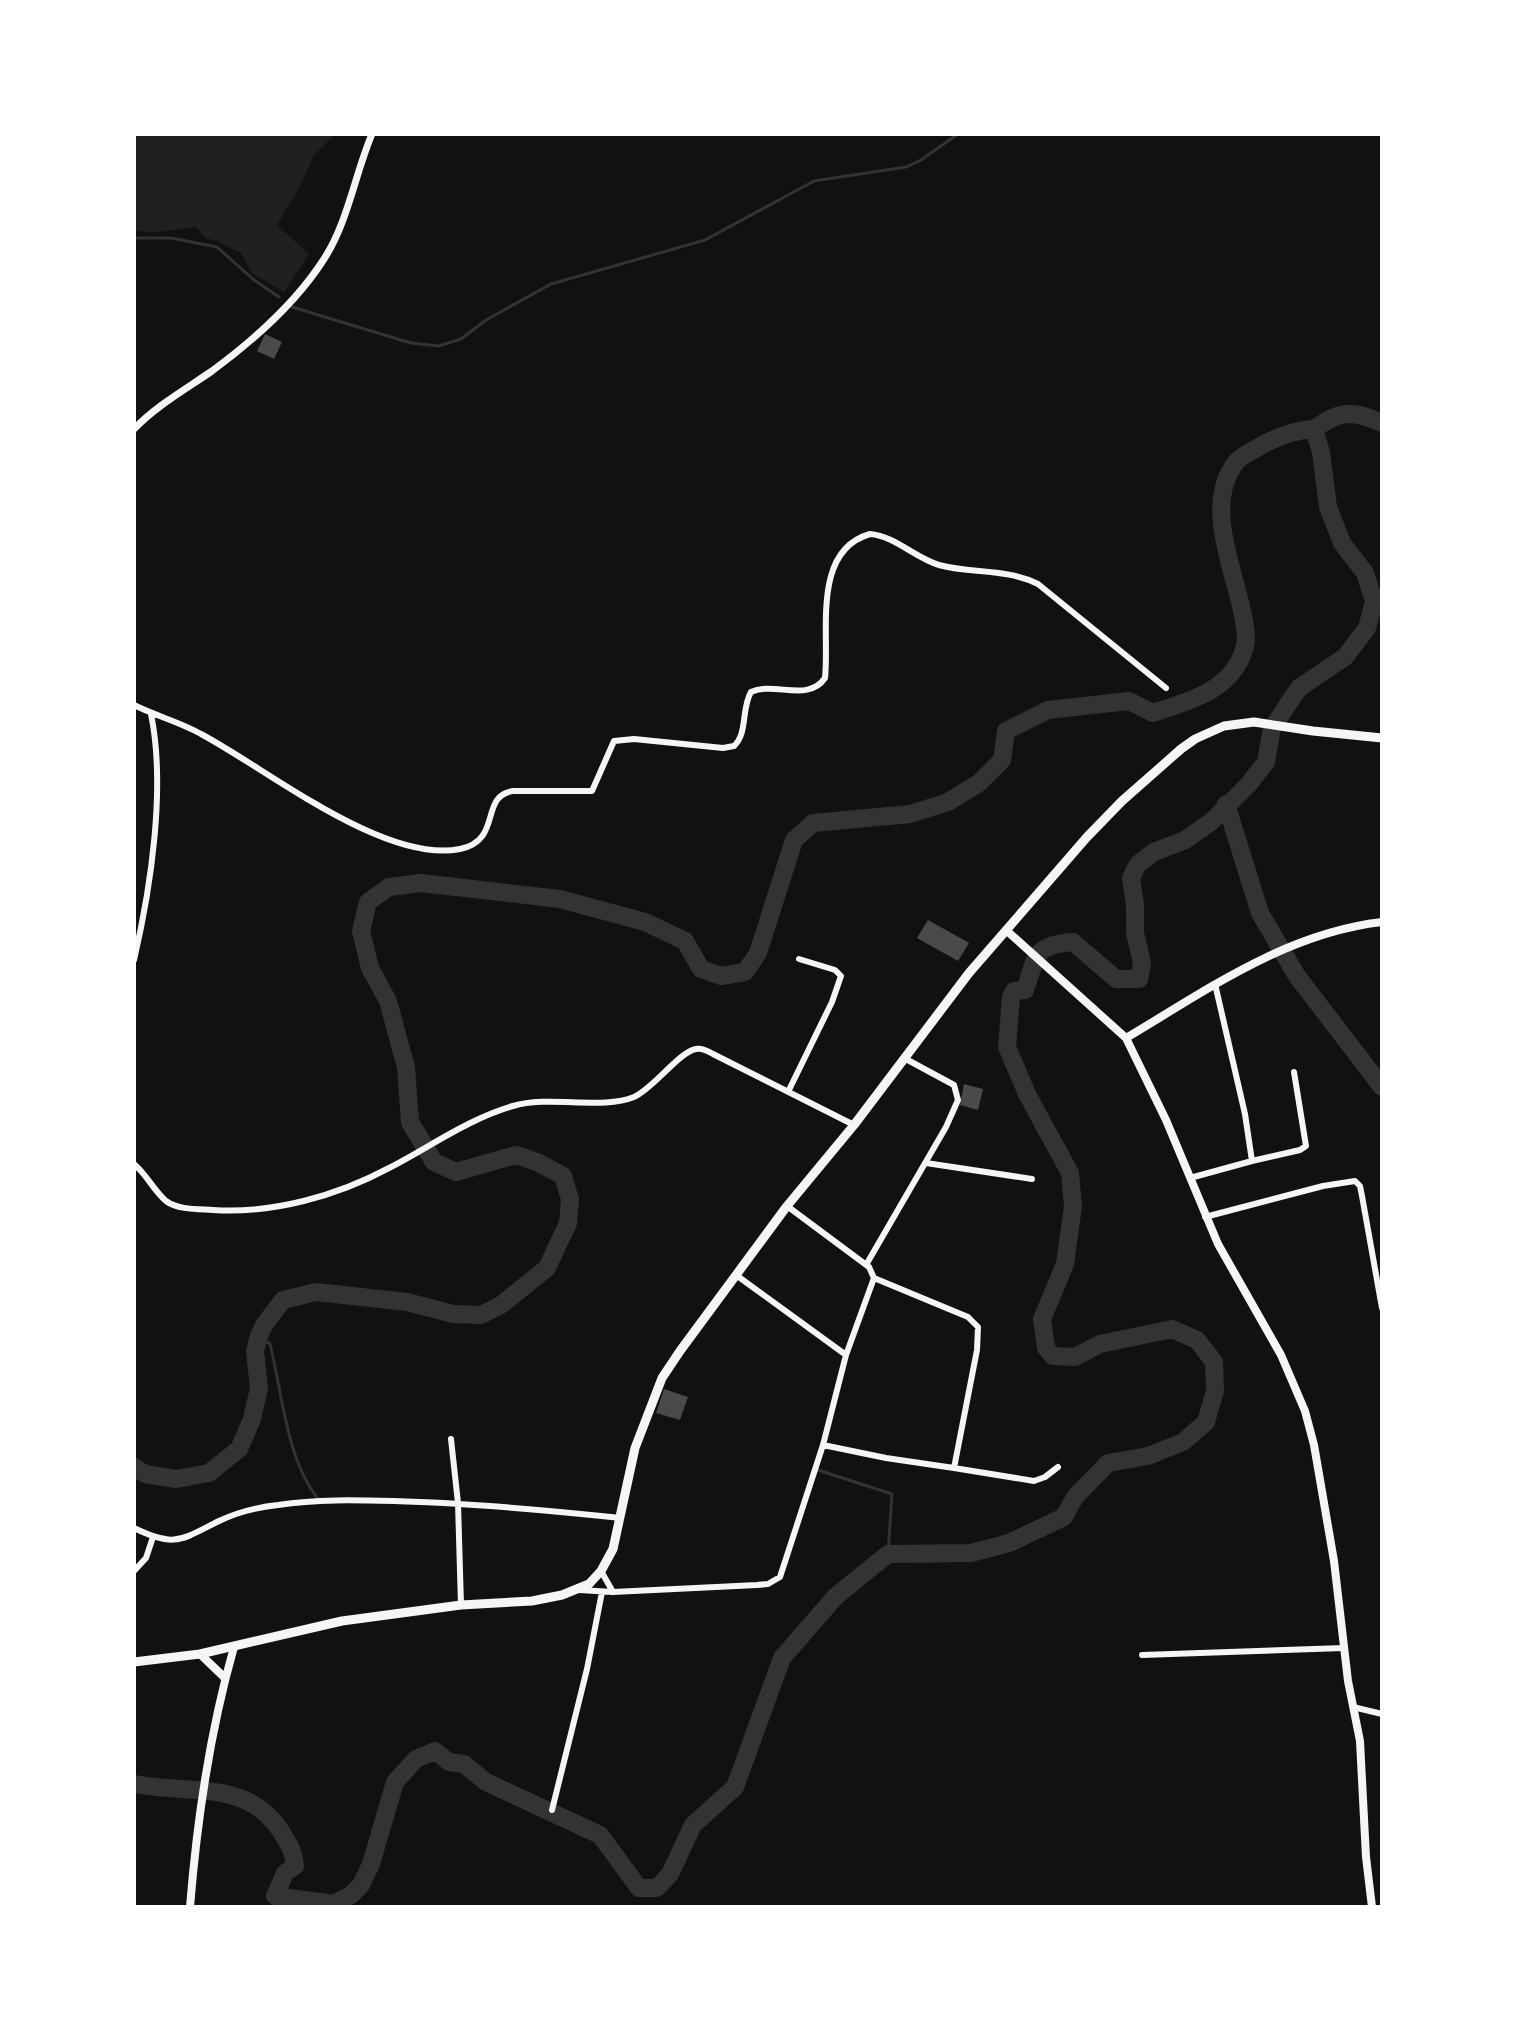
<svg xmlns="http://www.w3.org/2000/svg" width="1516" height="2041" viewBox="0 0 1516 2041" font-family="Cabin,sans-serif">
<rect width="100%" height="100%" fill="#111"/>
<path fill="#202020" d="M134,134h201l-22,22 -11,27 -25,42 32,29 -25,38 -31,-18 -12,-21 -27,-13 -9,-2 -9,-11 -46,6 -16,-3z"/>
<g fill="none" stroke-linecap="round" stroke-linejoin="round">
<path stroke="#333" stroke-width="3" d="M134,238h37l46,9 37,33 25,17
M292,307l119,36 28,3 22,-7 25,-19 65,-36 154,-44 109,-59 92,-14 15,-7 37,-26
M259,1336l11,8c13,52 16,114 48,155
M818,1470l74,24 -4,60"/>
<path stroke="#333" stroke-width="18" d="M1226,804l34,109 37,63 85,111
M134,1467l11,7 31,5 33,-6 30,-24 13,-30 7,-31 -4,-37 4,-15 5,-11 19,-25 33,-8 91,10 46,12 28,1 20,-10 46,-37 21,-45 2,-24 -7,-23 -26,-14 -21,-7 -60,17 -22,-10 -24,-40 -4,-55 -18,-66 -18,-33 -9,-37 7,-29 21,-15 32,-4 139,16 85,23 40,19 16,28 20,7 24,-4 13,-19 36,-113 19,-17 97,-9 38,-12 31,-19 23,-23 4,-29 42,-21 81,-9 24,12c36,-12 78,-22 91,-63 5,-13 -1,-34 -4,-48 -10,-42 -35,-102 -3,-141 4,-5 14,-9 20,-13 17,-10 38,-18 57,-19
M134,1784c58,11 118,-6 151,54 6,10 9,16 10,28l-10,7 -10,23 59,8 17,-9 10,-10 10,-21 24,-82 21,-23 19,-8 14,11 15,2 22,18 114,53 39,53h18l13,-14 23,-49 42,-38 47,-129 54,-62 52,-42 83,-1 38,-10 55,-26 11,-20 33,-34 40,-7 35,-14 23,-20 9,-31 -1,-29 -17,-22 -25,-11 -72,15 -25,13 -22,-1 -7,-8 -4,-29 23,-55 8,-58 -3,-33 -42,-77 -21,-49 4,-50 3,-6 11,-1c12,-34 8,-45 48,-48l43,37h23l3,-16 -7,-30v-28l-4,-27 7,-14 16,-12 31,-12 26,-18 37,-37 18,-23 6,-34 27,-40 46,-31 22,-29 7,-27 -9,-28 -23,-30 -14,-36 -7,-55 -7,-23c28,-19 37,-19 68,-6"/>
</g>
<path fill="#4a4a4a" d="M265,334l17,8 -8,17 -17,-8z
M928,920l41,23 -11,18 -41,-23z
M964,1084l19,5 -5,21 -18,-5z
M664,1389l24,8 -8,23 -24,-7z"/>
<g fill="none" stroke-linecap="round" stroke-linejoin="round">
<path stroke="#f5f5f5" stroke-width="6" d="M134,705c22,11 46,17 67,29 66,35 183,130 259,115 43,-9 19,-53 53,-58h79l22,-50 20,-2 89,9 11,-2c14,-13 7,-37 17,-54 23,-11 57,11 74,-14 5,-44 -14,-127 45,-144 25,2 45,24 69,31 33,9 67,3 99,19l128,104
M134,960c17,-73 32,-173 17,-246
M788,1092l44,-90 9,-26 -6,-6 -36,-11
M1252,1161l48,-11 6,-4 -12,-74
M926,1163l106,16
M134,1164c13,11 20,27 32,37 12,9 33,8 47,9 59,4 124,-14 176,-42 41,-21 79,-49 124,-62 36,-11 89,4 121,-9 19,-8 45,-45 62,-48 6,-1 12,2 17,5l141,71
M1190,1178l62,-17 -7,-47 -30,-130
M1205,1217l118,-31 32,-5 5,5 2,10 20,112
M866,1265l80,-138 12,-27 -4,-15 -50,-27
M736,1275l110,80
M451,1439l7,64 3,102
M823,1445l63,13 68,10 23,-118 1,-23 -10,-10 -94,-39
M954,1468l80,13 11,-4 13,-10
M134,1528c41,20 47,12 85,-7 17,-8 40,-14 59,-16 39,-6 77,-5 116,-4 76,2 151,9 227,17
M134,1571l12,-13 7,-21
M601,1571l12,21
M579,1590l34,2 144,-7 11,-1 12,-7 43,-132 23,-90 28,-77 -5,-11 -82,-61
M1142,1655l202,-7
M1353,1707l29,7
M552,1810l35,-141 15,-77"/>
<path stroke="#f5f5f5" stroke-width="7" d="M134,429c22,-23 52,-40 78,-58 42,-31 84,-68 112,-112 24,-37 31,-85 48,-125"/>
<path stroke="#f5f5f5" stroke-width="8" d="M1006,930l120,108 40,82 52,124 63,111 24,56 9,34 20,116 14,120 12,60 6,116 6,50
M1126,1038c81,-48 160,-105 256,-116
M200,1654l25,24
M190,1907c7,-87 20,-176 44,-260"/>
<path stroke="#f5f5f5" stroke-width="9" d="M134,1662l66,-8 142,-33 119,-16 71,-4 30,-6 27,-11 12,-13 12,-22 22,-101 27,-70 18,-27 107,-145 67,-81 115,-152 118,-136 35,-36 59,-52 14,-10 29,-13 30,-4 59,9 69,7"/>
</g>
<rect width="1516" height="2041" fill="none" stroke="#ffffff" stroke-width="272"/>
</svg>
